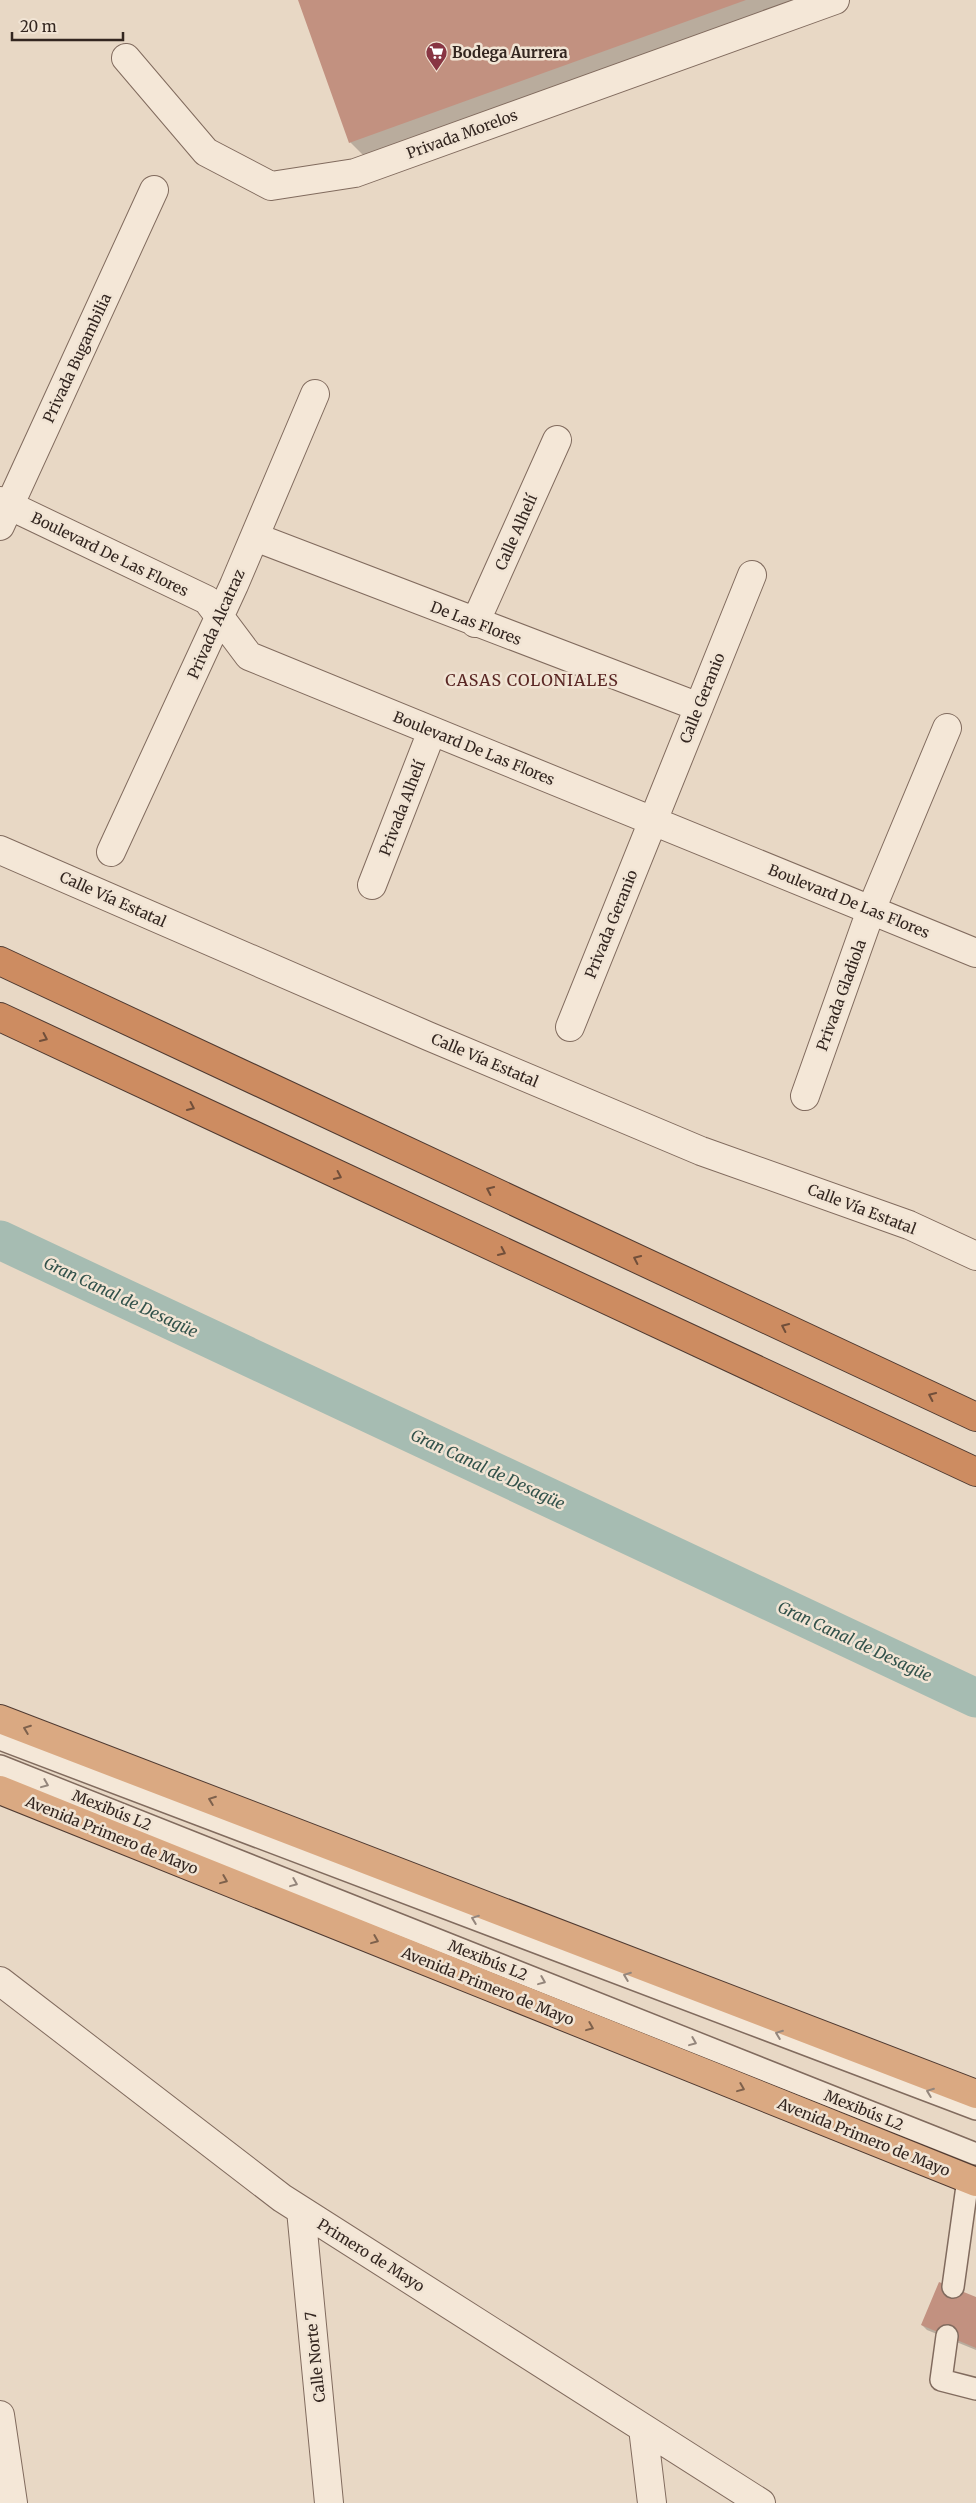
<svg xmlns="http://www.w3.org/2000/svg" width="976" height="2503" viewBox="0 0 976 2503" font-family="Merriweather,serif">
<rect width="100%" height="100%" fill="#e8d8c5"/>
<path fill="#0003" d="M299,0h512l-444,159 -17,-17z
M976,2298v52l-49,-20 -5,-5z"/>
<g fill="none" stroke-linecap="round" stroke-linejoin="round">
<path stroke="#a6bcb2" stroke-width="39" d="M0,1240l976,458"/>
</g>
<path fill="#c29180" d="M298,0h448l-397,143z
M939,2282l37,15v51l-55,-23z"/>
<g fill="none" stroke-linecap="round" stroke-linejoin="round">
<defs>
<path id="service" d="M0,1739l976,370
M0,1766l976,388
M953,2287l15,-108
M947,2336l-6,44 35,9"/>
<path id="minor" d="M126,58l80,94 65,34 84,-13 480,-173
M0,501l207,99 42,56 727,297
M0,526l154,-336
M255,537l444,170
M475,623l82,-183
M0,850l428,186 273,115 208,74 67,31
M111,852l123,-267 81,-191
M372,885l60,-154
M570,1027l182,-452
M805,1096l66,-186 76,-182
M0,1981l282,217 479,305
M301,2210l28,293
M0,2415l13,88
M643,2428l9,75"/>
<path id="trunk" d="M0,1719l976,375
M0,1790l976,392"/>
<path id="motorway" d="M0,961l976,456
M0,1017l976,455"/>
</defs>
<use href="#service" stroke="#816b5e" stroke-width="24"/>
<use href="#minor" stroke="#816b5e" stroke-width="30"/>
<use href="#trunk" stroke="#4f3a31" stroke-width="30"/>
<use href="#motorway" stroke="#4f3a31" stroke-width="30"/>
<use href="#service" stroke="#f4e7d7" stroke-width="21"/>
<use href="#minor" stroke="#f4e7d7" stroke-width="28"/>
<use href="#trunk" stroke="#daa982" stroke-width="28"/>
<use href="#motorway" stroke="#cd8c61" stroke-width="28"/>
</g>
<defs><path id="oneway-chevron" d="M-2-3.5L2.5 0L-2 3.5" fill="none" stroke-width="1.6" stroke-linecap="round" stroke-linejoin="round" transform="scale(1.25)"/></defs>
<g stroke="#714f3a">
<use href="#oneway-chevron" transform="translate(44 1038) rotate(25)"/>
<use href="#oneway-chevron" transform="translate(191 1107) rotate(25)"/>
<use href="#oneway-chevron" transform="translate(338 1176) rotate(25)"/>
<use href="#oneway-chevron" transform="translate(490 1190) rotate(-155)"/>
<use href="#oneway-chevron" transform="translate(502 1252) rotate(25)"/>
<use href="#oneway-chevron" transform="translate(637 1259) rotate(-155)"/>
<use href="#oneway-chevron" transform="translate(785 1327) rotate(-155)"/>
<use href="#oneway-chevron" transform="translate(932 1396) rotate(-155)"/>
</g>
<g stroke="#7e614c">
<use href="#oneway-chevron" transform="translate(27 1729) rotate(-159)"/>
<use href="#oneway-chevron" transform="translate(212 1800) rotate(-159)"/>
<use href="#oneway-chevron" transform="translate(224 1880) rotate(22)"/>
<use href="#oneway-chevron" transform="translate(375 1940) rotate(22)"/>
<use href="#oneway-chevron" transform="translate(590 2027) rotate(22)"/>
<use href="#oneway-chevron" transform="translate(741 2088) rotate(22)"/>
</g>
<g stroke="#94867c">
<use href="#oneway-chevron" transform="translate(45 1784) rotate(22)"/>
<use href="#oneway-chevron" transform="translate(294 1883) rotate(22)"/>
<use href="#oneway-chevron" transform="translate(475 1919) rotate(-159)"/>
<use href="#oneway-chevron" transform="translate(627 1976) rotate(-159)"/>
<use href="#oneway-chevron" transform="translate(542 1981) rotate(22)"/>
<use href="#oneway-chevron" transform="translate(779 2034) rotate(-159)"/>
<use href="#oneway-chevron" transform="translate(693 2042) rotate(22)"/>
<use href="#oneway-chevron" transform="translate(930 2092) rotate(-159)"/>
</g>
<defs>
<symbol id="supermarket-pin" viewBox="-11 -11 22 30"><path d="M0 17L-7.5 6A9.5 9.5 0 1 1 7.5 6Z" fill="#883543" stroke="#f1e4d4"/><path d="M-6-5.5h2.5l.6 2H6L4.5 2H-2.5L-4.4-4H-6ZM-1.5 3.2a1.3 1.3 0 1 0 .1 0ZM3 3.2a1.3 1.3 0 1 0 .1 0Z" fill="#fff"/></symbol>
</defs>
<g fill-rule="evenodd">
<use href="#supermarket-pin" x="424" y="40" width="25" height="34"/>
</g>
<g text-anchor="middle" dominant-baseline="central" stroke-width="5" stroke-linejoin="round" paint-order="stroke">
<g font-size="15" font-weight="bold" fill="#332620" stroke="#f1e4d4" text-anchor="start">
<text x="452" y="52">Bodega Aurrera</text>
</g>
<g font-size="15" fill="#332620" stroke="#f1e4d4">
<text transform="translate(462 134) rotate(-20)">Privada Morelos</text>
<text transform="translate(77 358) rotate(-65)">Privada Bugambilia</text>
<text transform="translate(516 532) rotate(-66)">Calle Alhelí</text>
<text transform="translate(110 554) rotate(26)">Boulevard De Las Flores</text>
<text transform="translate(476 623) rotate(21)">De Las Flores</text>
<text transform="translate(216 624) rotate(-66)">Privada Alcatraz</text>
<text transform="translate(702 698) rotate(-68)">Calle Geranio</text>
<text transform="translate(474 748) rotate(22)">Boulevard De Las Flores</text>
<text transform="translate(402 808) rotate(-69)">Privada Alhelí</text>
<text transform="translate(113 899) rotate(24)">Calle Vía Estatal</text>
<text transform="translate(849 901) rotate(22)">Boulevard De Las Flores</text>
<text transform="translate(611 924) rotate(-68)">Privada Geranio</text>
<text transform="translate(841 995) rotate(-70)">Privada Gladiola</text>
<text transform="translate(485 1060) rotate(23)">Calle Vía Estatal</text>
<text transform="translate(862 1209) rotate(21)">Calle Vía Estatal</text>
<text transform="translate(112 1810) rotate(22)">Mexibús L2</text>
<text transform="translate(112 1835) rotate(22)">Avenida Primero de Mayo</text>
<text transform="translate(488 1960) rotate(22)">Mexibús L2</text>
<text transform="translate(488 1986) rotate(22)">Avenida Primero de Mayo</text>
<text transform="translate(864 2110) rotate(22)">Mexibús L2</text>
<text transform="translate(864 2137) rotate(22)">Avenida Primero de Mayo</text>
<text transform="translate(371 2255) rotate(32)">Primero de Mayo</text>
<text transform="translate(315 2357) rotate(-96)">Calle Norte 7</text>
</g>
<g font-size="16" letter-spacing="1" fill="#5a2724" stroke="#f1e4d4">
<text x="532" y="680">CASAS COLONIALES</text>
</g>
<g font-size="16" font-style="italic" fill="#31514a" stroke="#f1e4d4">
<text transform="translate(121 1297) rotate(25)">Gran Canal de Desagüe</text>
<text transform="translate(488 1469) rotate(25)">Gran Canal de Desagüe</text>
<text transform="translate(855 1641) rotate(25)">Gran Canal de Desagüe</text>
</g>
</g>
<path d="M12 32v8h111v-8" fill="none" stroke="#332620" stroke-width="2.5"/>
<text x="20" y="32" font-size="15" fill="#332620" stroke="#f1e4d4" stroke-width="4" paint-order="stroke">20 m</text>
</svg>
